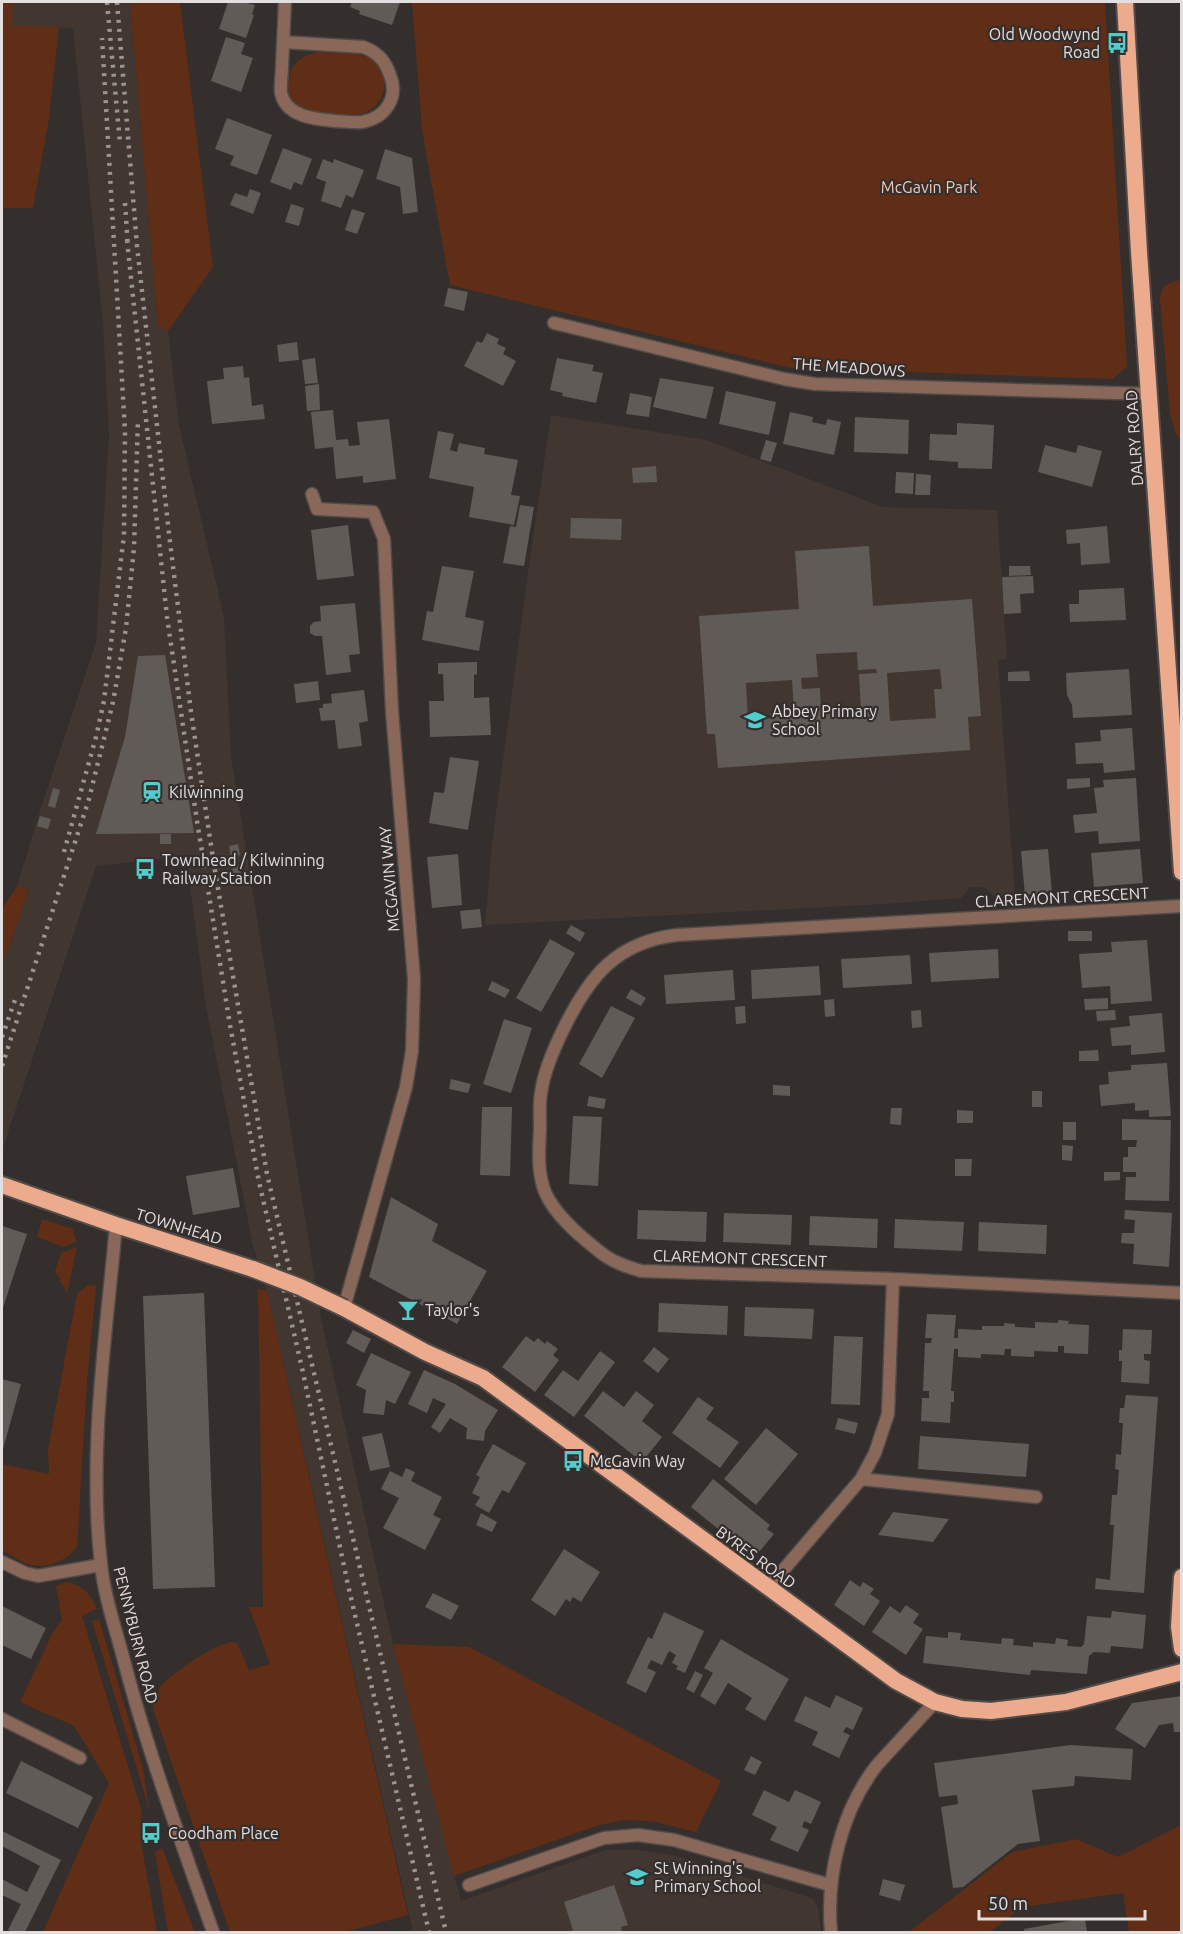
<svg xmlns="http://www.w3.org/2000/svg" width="1183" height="1934" viewBox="0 0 1183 1934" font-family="Ubuntu,sans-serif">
<rect width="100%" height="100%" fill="#342e2c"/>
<path fill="#423631" d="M13,2h117l28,325 10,4 11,94 45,192 7,139 90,562 72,326 68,257 144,-51h33l39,6 135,42 6,9 3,25h-408l-146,-641 -14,-45 -47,-240 -19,-143 -18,2 -1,-7 -72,8 -94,285v-184l27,-77 -12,-4 24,-78 55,-165 13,-208 -6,-112 -30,-294 -14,-2 -47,-2z
M551,415l155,25 177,67 114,3 10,149 -9,1 17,236 -20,1 -11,-10h-14l-9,11 -76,6 -400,21 7,-82 36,-271z"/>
<path fill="#602e16" d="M2,2h11l-1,23 47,2 -10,91 -16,90h-31z
M130,2h50l33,265 -45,64 -10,-4z
M412,2h693l22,364 -14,13 -322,-11 -341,-83 -28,-155z
M319,52c15,1 36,-1 50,6 23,12 19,46 -4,55 -9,3 -19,1 -28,1 -23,0 -56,-5 -48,-38 4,-15 16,-22 30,-24z
M1181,280h1l-1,161 -6,-9 -5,-19 -10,-113c1,-14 8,-18 21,-20z
M17,886l12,4 -27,77v-58z
M42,1219l31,10 3,13 -13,5 -26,-10z
M77,1247l-10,46 -12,-22 6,-18z
M88,1285l8,1 -9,96 -10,165c-11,14 -27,21 -46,18 -9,-2 -21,-11 -29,-15v-86l47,10 -1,-25 29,-155z
M258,1289l9,2 141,624 -64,17h-114l-77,-223c0,-8 3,-16 8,-23 11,-13 57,-45 74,-44l3,3 11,25 21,-6 -21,-57h14z
M66,1582c17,3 24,11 31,27l-15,7 60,196 -2,24 17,96h-114l66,-149 -35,-57 -54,-24 33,-70 9,-12 -6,-34z
M99,1619l43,146 8,47 -58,-191z
M393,1644l76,3 252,134 -25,51 -45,-11 -26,-1 -26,5 -145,51z
M1181,1825v107h-52l-6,-39 -101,14 -32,25h-81l103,-80 64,-13 42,18z
M162,1848l33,84h-27l-13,-80z"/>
<path fill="#615b58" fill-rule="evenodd" d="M228,2h15l12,3 -3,9 2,1 -8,23 -27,-9z
M352,2h48l-8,23 -33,-11 1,-3 -10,-4z
M226,37l19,6 -4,11 12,4 -12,34 -30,-11z
M227,118l45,17 -15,40 -27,-10 4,-9 -19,-7z
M283,148l29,11 -10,26 -8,-3 -3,8 -21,-8z
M385,149l27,9 6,54 -15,2 -3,-27 -24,-8z
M323,159l10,4 1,-4 30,11 -11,28 -7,-3 -5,13 -20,-7 5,-19 -10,-4z
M250,189l11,4 -8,21 -23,-9 5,-12 12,4z
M291,204l13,4 -5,18 -14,-4z
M352,209l13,4 -8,21 -12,-4z
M448,288l20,4 -4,19 -20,-5z
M487,333l12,6 -2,5 9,4 -3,6 13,7 -13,25 -39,-20 13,-25 5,2z
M297,342l2,18 -20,2 -2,-17z
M315,358l3,25 -13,1 -3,-24z
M557,358l37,7 -2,6 11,2 -7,30 -34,-7 1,-3 -13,-3z
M243,366l1,12 5,-1 3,29 11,-2 2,15 -53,5 -5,-43 17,-2 -1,-11z
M660,378l54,9 -8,32 -53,-12z
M319,384l1,26 -13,1 -2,-25z
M726,391l50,11 -7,33 -50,-11z
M630,393l22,4 -3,20 -23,-3z
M333,410l3,30 12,-1 1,7 11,-1 -3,-23 32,-3 7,60 -33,4v-7l-27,3 -3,-32 -18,2 -4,-37z
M790,412l23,5 -1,5 14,3 1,-6 14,3 -7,33 -51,-11z
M855,417l54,3 -1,34 -54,-2z
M957,423l37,2 -2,44 -34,-1v-6l-29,-2 1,-26 27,1z
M438,431l16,3 -4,16 7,2 2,-9 26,5 -1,6 34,6 -7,35 9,1 -6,29 -45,-8 5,-30 -45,-9z
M766,440l11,3 -6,19 -11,-3z
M1045,445l31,8 2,-8 24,6 -10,36 -54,-15z
M656,466l1,16 -24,1 -1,-15z
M896,472l18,1 -1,21 -18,-1z
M916,474l15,1 -1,20h-15z
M520,505l14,2 -10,59 -21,-3 7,-37 6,1z
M571,518l51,1 -1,21 -51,-2z
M348,525l6,51 -37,4 -6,-50z
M1107,526l3,37 -29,2 -1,-22 -13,1 -1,-14z
M869,546l4,60 99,-7 9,117 -13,1 2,33 -252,18 -3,-34h-8l-8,-118 100,-7 -4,-58zM857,652l1,18 18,-1 1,4 -18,1 2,35 -40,2 -1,-23 -18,1 -1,-11 17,-1 -2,-23zM940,669l2,20h-8l2,29 -46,3 -3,-48zM792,680l2,31 -24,2v5l-22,2 -2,-37z
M442,566l32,5 -9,46 19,4 -5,30 -57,-11 5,-29 6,1z
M1009,566h21l1,9 -22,1z
M1033,576l1,17 -14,1 1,19 -17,1 -2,-37z
M1124,588l2,32 -56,2 -1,-18h10v-14z
M355,603l5,51 -11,1 2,17 -25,3 -4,-39h-7l-5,-3v-7l4,-4 7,-1 -1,-15z
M165,655l29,178 -98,1 29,-97 13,-81z
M477,662v12l-3,1v23l15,-1 2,38 -61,2 -1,-36h15l-1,-27h-5v-11z
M1129,669l3,46 -59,3 -1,-13 -5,-10 -1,-22z
M1029,671l1,10h-22v-9z
M318,681l2,19 -24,3 -2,-19z
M364,690l4,31 -9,2 3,23 -24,3 -3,-29 -14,1 -2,-13h4v-4l9,-1 -1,-9z
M1132,728l3,42 -31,3 -1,-10 -27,1 -1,-21 26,-2 -1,-11z
M450,757l29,4 -11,69 -39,-7 5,-31 10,1z
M1090,778v9l-23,2v-10z
M1136,778l4,63 -41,3 -1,-13 -23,2 -2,-18 24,-2 -3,-25 10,-1 -1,-7z
M53,788l7,2 -5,18 -7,-2z
M40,816l11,3 -3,10 -11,-3z
M160,834h11v10h-11z
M238,844l2,11 -9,2 -2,-11z
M1048,849l4,44 -27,2 -4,-44z
M1140,849l3,34 -49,4 -3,-34z
M458,854l4,51 -30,3 -5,-51z
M240,866l2,18 -7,1 -3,-18z
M480,909l2,18 -20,2 -2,-18z
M571,925l14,8 -5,9 -14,-9z
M1068,931h24v10h-24z
M550,939l25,14 -34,59 -25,-14z
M1147,940l5,61 -41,3 -1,-18 -28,2 -3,-34 33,-2 -1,-10z
M998,949l1,29 -68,4 -2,-29z
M910,955l2,29 -69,4 -2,-29z
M819,966l2,29 -69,4 -1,-29z
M733,970l2,30 -69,4 -2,-29z
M492,981l18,9 -5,8 -17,-8z
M631,989l15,9 -5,8 -15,-8z
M1108,998v11l-23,1 -1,-11z
M834,999l1,17 -10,1 -1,-17z
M611,1006l24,12 -33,60 -23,-14z
M745,1006l1,17 -10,1 -1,-17z
M921,1010l1,17 -10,1 -1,-17z
M1115,1010l1,10 -19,1 -1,-10z
M1162,1013l3,39 -34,3v-10l-19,1 -2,-18 20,-2 -1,-10z
M504,1019l28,9 -21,65 -28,-9z
M1098,1050l1,11h-20v-10z
M1167,1063l4,53 -22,1v-7l-14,1v-8l-34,3 -2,-21 10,-1 -1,-12 23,-2v-5z
M451,1079l20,5 -3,9 -19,-4z
M773,1085l17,1v10l-17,-1z
M1032,1091h10v16h-10z
M589,1096l17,3 -2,10 -17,-3z
M482,1107h30l-2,69 -30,-1z
M891,1108h11l-1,17 -11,-1z
M957,1110l16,1v12h-16z
M573,1116l29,1 -4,69 -29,-2z
M1122,1119l49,1 -2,81 -44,-1 1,-23h10v-5h-13v-15h5v-10h8l1,-7h-15z
M1063,1122h13v18h-13z
M1062,1145l11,1 -1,15 -10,-1z
M955,1159h17l-1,17h-16z
M233,1168l7,39 -47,8 -7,-39z
M1104,1172h16v8l-16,1z
M391,1197l47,27 -6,17 55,30 -30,53 -88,-47z
M638,1210l69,2 -1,30 -69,-3z
M1125,1210l47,3 -3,54 -36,-3 1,-20 -13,-1 1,-10h12l1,-13 -11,-1z
M724,1213l68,2 -1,30 -68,-3z
M810,1216l68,3 -1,29 -68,-3z
M895,1219l69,3 -2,29 -68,-3z
M979,1222l68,3 -1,29 -68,-3z
M2,1226l25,8 -25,77z
M204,1293l11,294 -62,2 -10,-293z
M659,1303l69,3 -1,29 -69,-3z
M745,1307l69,2 -2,30 -68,-3z
M927,1314l29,1 -2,23h4v-9l24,1v-4h22v-3l11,1v3l20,1v-6l23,1v-3l11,1 -1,3 21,1 -1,29 -24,-1v-7h-6v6l-24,-1v6l-23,-1v-7h-6l-1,6 -23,-1v4l-23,-1v-8h-4l-3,42h3v11h-3l-1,21 -29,-2 1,-23h7v-7h-6l2,-48h6l1,-5h-7z
M1123,1329l29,1 -1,24h-7v6l6,1 -1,23 -28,-2 1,-21h-3v-11h3z
M353,1330l18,9 -7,14 -18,-10z
M526,1336l8,6 4,-4 7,6 2,-3 11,8 -5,6 6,5 -24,32 -33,-25z
M834,1336l29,1 -3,68 -29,-1z
M654,1347l15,12 -11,14 -15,-12z
M600,1351l15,11 -41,55 -30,-22 19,-25 15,11z
M371,1353l40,19 -16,32 -9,-4 -2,15 -21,-2 3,-23 -10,-5z
M424,1370l31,14 43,26 -13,21 -1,10 -18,-2 1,-11 -17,-10 -10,15 -9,-6 15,-23 -13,-6 -6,15 -19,-9z
M2,1379l19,5 -19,69z
M603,1391l21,16 12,-16 18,14 -12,16 20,16 -20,25 -58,-46z
M1126,1395l32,2 -14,196 -49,-4 1,-11 14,2 4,-55h-4l2,-30h5l2,-25 -4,-1 1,-15 5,1 2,-32h-4l1,-15h4z
M698,1397l16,11 -8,11 33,23 -19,26 -48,-35z
M838,1418l20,5 -3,11 -20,-5z
M766,1428l32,26 -42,51 -32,-26z
M382,1433l8,34 -20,4 -8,-34z
M920,1436l109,8 -3,33 -108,-8z
M493,1444l33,19 -17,30 -7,-3 -13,23 -14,-8 5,-8 -8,-4 8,-16 -4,-2z
M406,1468l9,4 -4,9 31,16 -9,18 8,4 -16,31 -42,-22 16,-30 -18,-9 9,-18 12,6z
M713,1479l57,46 -3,4 7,5 -20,24 -63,-51z
M893,1512l56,7 -16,23 -55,-7z
M481,1513l16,9 -5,10 -16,-7z
M564,1549l36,23 -19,30 -8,-5 -3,5 -4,-3 -11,17 -24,-16z
M850,1580l10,7 3,-5 11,7 -4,5 10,7 -16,25 -30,-21z
M433,1593l26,13 -8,14 -26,-13z
M906,1605l13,9 -6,9 10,6 -17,26 -34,-23 18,-26 10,7z
M2,1606l44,22 -15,31 -29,-14z
M1112,1611l34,4 -3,34 -32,-3 -1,7 -16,-1 -5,4 -2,18 -56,-4 -1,5 -107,-12 3,-27 22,2v-6l13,1 -1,7 41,4 1,-6 12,1 -1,6 20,2v-5l22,2 1,-6 12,2 -1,6 14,1 3,-3 3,-28 24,2z
M664,1612l40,19 -19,42 -9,-4 2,-3 -6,-3 4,-8 -7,-4 -7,14 -11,-5 -4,8 9,4 -10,21 -20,-10 22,-46 4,2z
M721,1639l68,40 -24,42 -20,-12 7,-11 -24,-15 -13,22 -15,-9 13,-23 -9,-5z
M695,1671l8,4 -9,18 -8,-4z
M836,1695l27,13 -10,22 -7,-3 -3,5 7,3 -11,23 -27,-13 6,-13 -24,-11 11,-25 25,12z
M1182,1696v36h-8l-1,-9 -14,2 -14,23 -30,-19 17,-26z
M1070,1745l63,4 -2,31 -56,-4 -1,10 -42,4 8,51 -22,3 -55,43 -10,1 -12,-81 17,-3 -1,-9 -18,2 -5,-34z
M751,1756l11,6 -7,13 -11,-5z
M21,1761l72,36 -15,31 -72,-35z
M764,1790l25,12 6,-12 26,12 -10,22 -7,-3 -2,6 7,3 -11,22 -28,-12 7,-13 -25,-12z
M2,1831l59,29 -36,72h-11l-6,-2 13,-26 -19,-9v-16l25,13 13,-26 -38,-20z
M883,1879l22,6 -5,16 -21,-6z
M614,1885l14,40 -7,2 1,5h-57l8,-2 -9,-28z
M1085,1918l2,14h-63v-3z"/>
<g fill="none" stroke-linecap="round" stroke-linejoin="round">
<defs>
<path id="minor" d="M283,42l80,5c14,5 22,13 27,28 9,22 -4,43 -28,47 -9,1 -19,-1 -27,-1 -20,-2 -49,-4 -54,-28 -1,-8 1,-19 1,-27 1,-22 2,-43 3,-64
M554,323l230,56 31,5 334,10
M312,494l5,15 56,3 11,27 8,172 22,268 -2,72 -6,36 -62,221
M1182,906l-505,29c-61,7 -88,42 -113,93 -10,20 -20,43 -23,65 -2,11 -1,24 -1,36 -1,22 -3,42 5,63 10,24 38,47 59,63 11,8 24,12 37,16l252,8 289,14
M861,1479l175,18
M2,1562l23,11 13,3 63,-11
M768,1588l93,-109 14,-26 13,-39 5,-135
M2,1719l78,39
M469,1885l135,-47 34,-3 36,5 156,45
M831,1932c-5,-56 10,-121 46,-167l58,-63"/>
<path id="tertiary" d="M116,1225c-10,112 -28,227 -15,339 3,31 14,63 22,93 24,93 58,184 90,275"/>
<path id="trunk" d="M1125,2l14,250 43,620
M2,1185l114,40 137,44
M344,1308l81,44 58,26 413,303 39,21 27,7 29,2 75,-9 116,-30
M1182,1577l-3,50 3,22"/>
</defs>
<use href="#minor" stroke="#504a48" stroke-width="15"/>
<use href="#tertiary" stroke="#504a48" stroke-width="15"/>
<use href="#trunk" stroke="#504a48" stroke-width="20"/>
<use href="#minor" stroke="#89685a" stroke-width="12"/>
<use href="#tertiary" stroke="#89685a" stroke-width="12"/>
<use href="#trunk" stroke="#edab8e" stroke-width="16"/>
<path stroke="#999593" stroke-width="4.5" stroke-dasharray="3 6" stroke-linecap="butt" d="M107,2l13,141
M117,2l20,244 33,296 21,170 23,153 53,309 179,758
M125,203l3,45
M127,240l40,377 30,204 33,204 29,157 43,186 46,217 81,347
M64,852l32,-115 8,-36 20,-166 1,-104 -23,-393
M2,1037l14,-40
M2,1066l87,-267 24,-97 13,-74 8,-80 4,-129"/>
<defs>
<path id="trunk-bridge" d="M253,1269l47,18 44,21"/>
</defs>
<use href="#trunk-bridge" stroke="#504a48" stroke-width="20" stroke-linecap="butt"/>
<use href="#trunk-bridge" stroke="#edab8e" stroke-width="16"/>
</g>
<defs>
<symbol id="bus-bare" viewBox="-9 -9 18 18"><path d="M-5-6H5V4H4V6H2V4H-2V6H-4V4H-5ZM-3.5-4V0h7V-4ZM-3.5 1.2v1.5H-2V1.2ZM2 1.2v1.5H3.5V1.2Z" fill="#52cdcc" stroke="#342e2c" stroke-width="2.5" paint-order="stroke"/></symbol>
<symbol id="school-bare" viewBox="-9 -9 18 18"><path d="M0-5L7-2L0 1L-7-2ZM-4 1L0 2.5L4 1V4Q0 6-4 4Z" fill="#52cdcc" stroke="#342e2c" stroke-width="2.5" paint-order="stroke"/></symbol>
<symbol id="station-bare" viewBox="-9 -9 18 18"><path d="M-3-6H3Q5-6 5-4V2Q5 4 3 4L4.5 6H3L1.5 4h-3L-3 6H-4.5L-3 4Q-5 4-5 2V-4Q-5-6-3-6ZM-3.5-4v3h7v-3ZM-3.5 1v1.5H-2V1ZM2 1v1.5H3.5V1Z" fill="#52cdcc" stroke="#342e2c" stroke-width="2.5" paint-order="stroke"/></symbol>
<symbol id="bar-bare" viewBox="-9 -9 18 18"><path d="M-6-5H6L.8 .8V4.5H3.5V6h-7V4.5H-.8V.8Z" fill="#52cdcc" stroke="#342e2c" stroke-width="2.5" paint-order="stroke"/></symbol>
</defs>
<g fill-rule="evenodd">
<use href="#bus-bare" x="1102" y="28" width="30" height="30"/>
<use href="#school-bare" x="740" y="705" width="30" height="30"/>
<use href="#station-bare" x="137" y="777" width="30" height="30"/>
<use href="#bus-bare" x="130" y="854" width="30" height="30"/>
<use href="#bar-bare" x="393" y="1295" width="30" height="30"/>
<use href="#bus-bare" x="558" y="1446" width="30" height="30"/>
<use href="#bus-bare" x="136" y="1818" width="30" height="30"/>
<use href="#school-bare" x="622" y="1862" width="30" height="30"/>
</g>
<g text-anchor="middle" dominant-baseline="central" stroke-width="4.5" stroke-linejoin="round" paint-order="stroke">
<g font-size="16" fill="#e3dfde" stroke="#342e2c" text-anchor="start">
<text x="1100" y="34" text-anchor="end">Old Woodwynd<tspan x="1100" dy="18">Road</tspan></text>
<text x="772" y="711">Abbey Primary<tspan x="772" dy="18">School</tspan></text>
<text x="169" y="792">Kilwinning</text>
<text x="162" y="860">Townhead / Kilwinning<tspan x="162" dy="18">Railway Station</tspan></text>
<text x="425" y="1310">Taylor's</text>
<text x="590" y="1461">McGavin Way</text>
<text x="168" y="1833">Coodham Place</text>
<text x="654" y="1868">St Winning's<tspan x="654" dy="18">Primary School</tspan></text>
</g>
<g font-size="16" fill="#f3c9b7" stroke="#342e2c">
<text x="929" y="187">McGavin Park</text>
</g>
<g font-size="16" fill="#e3dfde" stroke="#342e2c">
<text transform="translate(849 367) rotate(4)">THE MEADOWS</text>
<text transform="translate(1134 438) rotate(-94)">DALRY ROAD</text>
<text transform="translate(389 879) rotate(-95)">MCGAVIN WAY</text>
<text transform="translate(1062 897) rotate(-3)">CLAREMONT CRESCENT</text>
<text transform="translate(179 1226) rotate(17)">TOWNHEAD</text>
<text transform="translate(740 1258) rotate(2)">CLAREMONT CRESCENT</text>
<text transform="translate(756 1557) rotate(36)">BYRES ROAD</text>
<text transform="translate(136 1635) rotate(76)">PENNYBURN ROAD</text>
</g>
</g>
<rect width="1183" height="1934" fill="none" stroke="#e3dfde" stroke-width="6"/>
<path d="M979 1910v9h166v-9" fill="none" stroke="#e3dfde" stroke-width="3"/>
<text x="988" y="1910" font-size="18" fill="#e3dfde" stroke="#342e2c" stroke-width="4.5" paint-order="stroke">50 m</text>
</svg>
